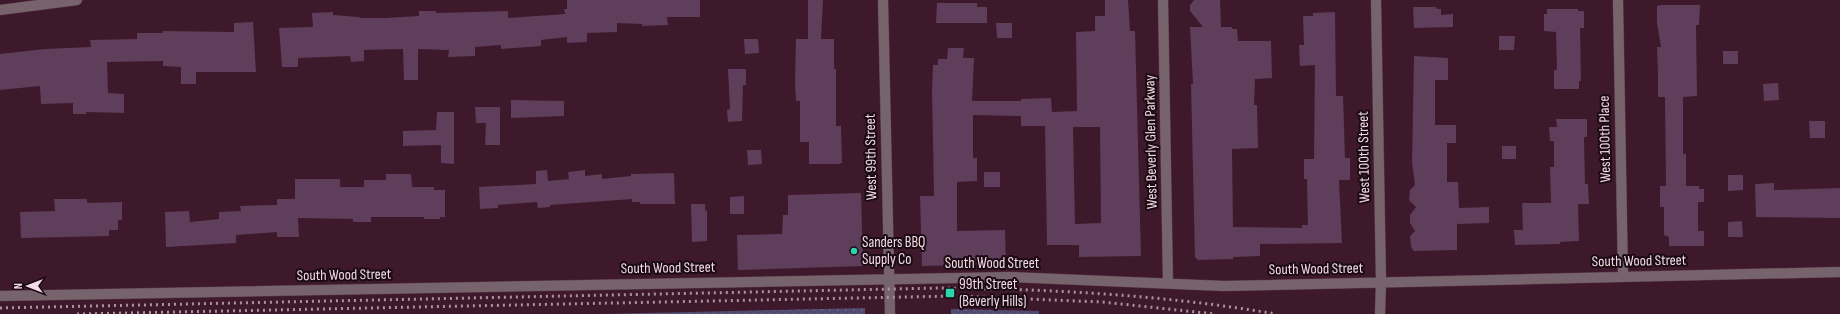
<svg xmlns="http://www.w3.org/2000/svg" width="1840" height="314" viewBox="0 0 1840 314" font-family="'Sofia Sans Condensed',sans-serif">
<defs>
<pattern id="grass-dots" width="8" height="8" patternUnits="userSpaceOnUse"><rect width="8" height="8" fill="#514a71"/><path d="M2 2h.1M6 6h.1" fill="none" stroke="#6b6485" stroke-width="1.8" stroke-linecap="round"/></pattern>
</defs>
<rect width="100%" height="100%" fill="#3d192b"/>
<path fill="url(#grass-dots)" d="M865,308v6h-262z
M951,309l88,2v3h-88z"/>
<path fill="#5e3e5a" fill-rule="evenodd" d="M567,0h133v17h-33l1,8 -26,1v-2l-25,-1v9l-30,1v9l-20,1v-6l-26,3v6l-40,3v-4l-26,2v9l-27,1 1,-7 -31,-1v31h-14l-1,-31 -39,1v11l-13,1 -1,-6 -52,2v9h-16l-3,-39 34,-1 -1,-14 21,-1v3l26,2 1,1h25l34,-2v-5h17v2l72,-2v7l57,-4 -1,-5h3z
M808,0h15l-2,39h13v30h2v57h5l1,37 -4,1h-29v-22h-9v-41h-4l-1,-17 1,-45h12z
M1105,0h23l2,31h5l6,225 -62,1v-12h-32l-2,-119h-24v-10l-48,-1v43h4v23l-20,1v49l48,-1 1,34 -84,2 -2,-70h14l-2,-106 1,-25h5v-6h9l1,-11h16l-1,10h11l-2,43h49v-2l30,-1 1,14 25,-1 -1,-79 19,-1v-15h10zM1073,127h27l1,96 -26,1z
M1194,0h26l1,27h11v2h5l1,12h33l1,37 -17,1 -1,26h3l1,43 -26,1 1,78 69,1v-3h6l-1,-46h-3v-20h10l1,-94 -15,1 -1,-21h5l-1,-29h10v-3l22,-1 1,84h7l2,62h5v22h-11l3,63 -82,1v12l-27,1v2l-35,1 -3,-3 -4,-173h2l-3,-57h13l-13,-16v-6z
M937,3h40v4h10v16h-51z
M1661,5h39l-1,20h-3l1,71 -14,1v57h3v32h13v3h5v13h-6v29h6v15h-35v-9l-5,-2v-28h-4v-21h6l-1,-89h-7v-22l-1,-28h4l-4,-24v-17z
M1413,7h23l1,2h4v6l12,-1v13l-39,1z
M1547,9h31v2h6v17h-4l1,53h-2v8h-25v-19h3l-1,-38 -12,-1v-17h3z
M253,22l3,50h-60v12h-15v-17l-18,-1v-5l-56,1 1,31 16,1v19l-38,-1v2h-13v-11l-32,1 -1,-18 -40,4v-36l45,-5 46,-2 -1,-7 47,-1v-6h26v-2l71,1v-9z
M996,23h16v15h-15z
M1499,36h16l-1,14h-15z
M744,39h14l1,14 -14,1z
M1723,51h15v13h-15z
M1414,56l34,2v22h-13v45h21v18h-9v39h11l1,26 30,-1v16l-32,1v26l-43,1 -3,-4 -1,-11 5,-5 -5,-8v-8l6,-8 -7,-7 1,-10 5,-5 -3,-22z
M728,69h18v16h-3l-1,36 -14,1 -1,-12 3,-1z
M1778,83l1,17 -15,1 -1,-17z
M511,100l53,1v15l-53,2z
M475,107h25v38h-15l1,-22h-10z
M437,112h17v52l-13,-1v-18l-38,1v-15l33,-1z
M1556,119h31v18h-3l1,47h3l1,20h-11l1,37 -19,1v2l-45,1 -1,-15h9l-1,-27h29l-1,-36h4v-26h-4l-1,-14h8z
M1809,121h16v17h-15z
M1502,146h14v13h-14z
M747,150h14l1,14 -14,1z
M547,170l1,11 21,-2 -1,-7 17,-2v6l17,-2v5l29,-3v-2l43,-1 1,31h-35v-2h-8v-3l-82,6v2l-12,1 -1,-6 -39,3v3l-18,1 -1,-22 57,-3v-13z
M984,172h16v15h-16z
M386,174h25l1,13h22v3h11v27h-5v2h-16v-2h-53v5h-18v-3l-55,-1 1,19h-22v-5l-41,3v8l-70,4 -1,-35 24,-1 1,11 29,-3v-7l22,-1 -1,-5 37,-1v-6h18v-20h45v8h24v-7h22z
M1728,175h15v15l-15,1z
M1774,183v7l66,-2v30l-84,-1 -1,-33z
M861,193l2,73 -125,4 -1,-35 45,-1 1,-19h5v-20z
M744,196v18h-14v-17z
M54,199h33v4l35,-1v18h-4v10h-9v6l-88,2 -1,-26 35,-1z
M691,204h14v7l2,-1v31l-15,1z
M1742,221l1,16h-15v-15z"/>
<g fill="none" stroke-linecap="round" stroke-linejoin="round">
<defs>
<path id="minor" d="M883,0l7,314
M1163,0l5,283
M1376,0l5,282 -1,32
M1618,0l5,277
M0,10l77,-10
M0,296l1010,-19 214,9 616,-14"/>
</defs>
<use href="#minor" stroke="#5a3849" stroke-width="11"/>
<use href="#minor" stroke="#76636b" stroke-width="10"/>
<path stroke="#ad909d" stroke-width="3" stroke-dasharray="2 4" stroke-linecap="butt" d="M0,308l940,-20c112,1 225,7 336,26
M77,314l877,-18 148,6 113,12"/>
</g>
<g fill="#2bd5ac" stroke="#1a0a12" stroke-width="1.5">
<circle cx="854" cy="251" r="4"/>
<rect x="945" y="288" width="10" height="10" rx="2"/>
</g>
<g text-anchor="middle" dominant-baseline="central" stroke-width="4" stroke-linejoin="round" paint-order="stroke">
<g font-size="15" fill="#f4dbe5" stroke="#1a0a12">
<text transform="translate(1605 139) rotate(-91)">West 100th Place</text>
<text transform="translate(1151 142) rotate(-91)">West Beverly Glen Parkway</text>
<text transform="translate(871 157) rotate(-91)">West 99th Street</text>
<text transform="translate(1364 157) rotate(-91)">West 100th Street</text>
<text transform="translate(1639 261) rotate(-1)">South Wood Street</text>
<text x="992" y="263">South Wood Street</text>
<text transform="translate(668 268) rotate(-1)">South Wood Street</text>
<text transform="translate(1316 269) rotate(-1)">South Wood Street</text>
<text transform="translate(344 275) rotate(-1)">South Wood Street</text>
</g>
<g font-size="15" fill="#f4dbe5" stroke="#1a0a12" text-anchor="start">
<text x="862" y="242">Sanders BBQ<tspan x="862" dy="17">Supply Co</tspan></text>
<text x="959" y="284">99th Street<tspan x="959" dy="17">(Beverly Hills)</tspan></text>
</g>
</g>
<g transform="translate(28 286) rotate(270)" stroke="#1a0a12" stroke-width="3" paint-order="stroke">
<path d="M0-3L7 15L0 10L-7 15Z" fill="#f4dbe5"/>
<text y="-6" font-size="11" font-weight="bold" text-anchor="middle" fill="#f4dbe5">N</text>
</g>
</svg>
